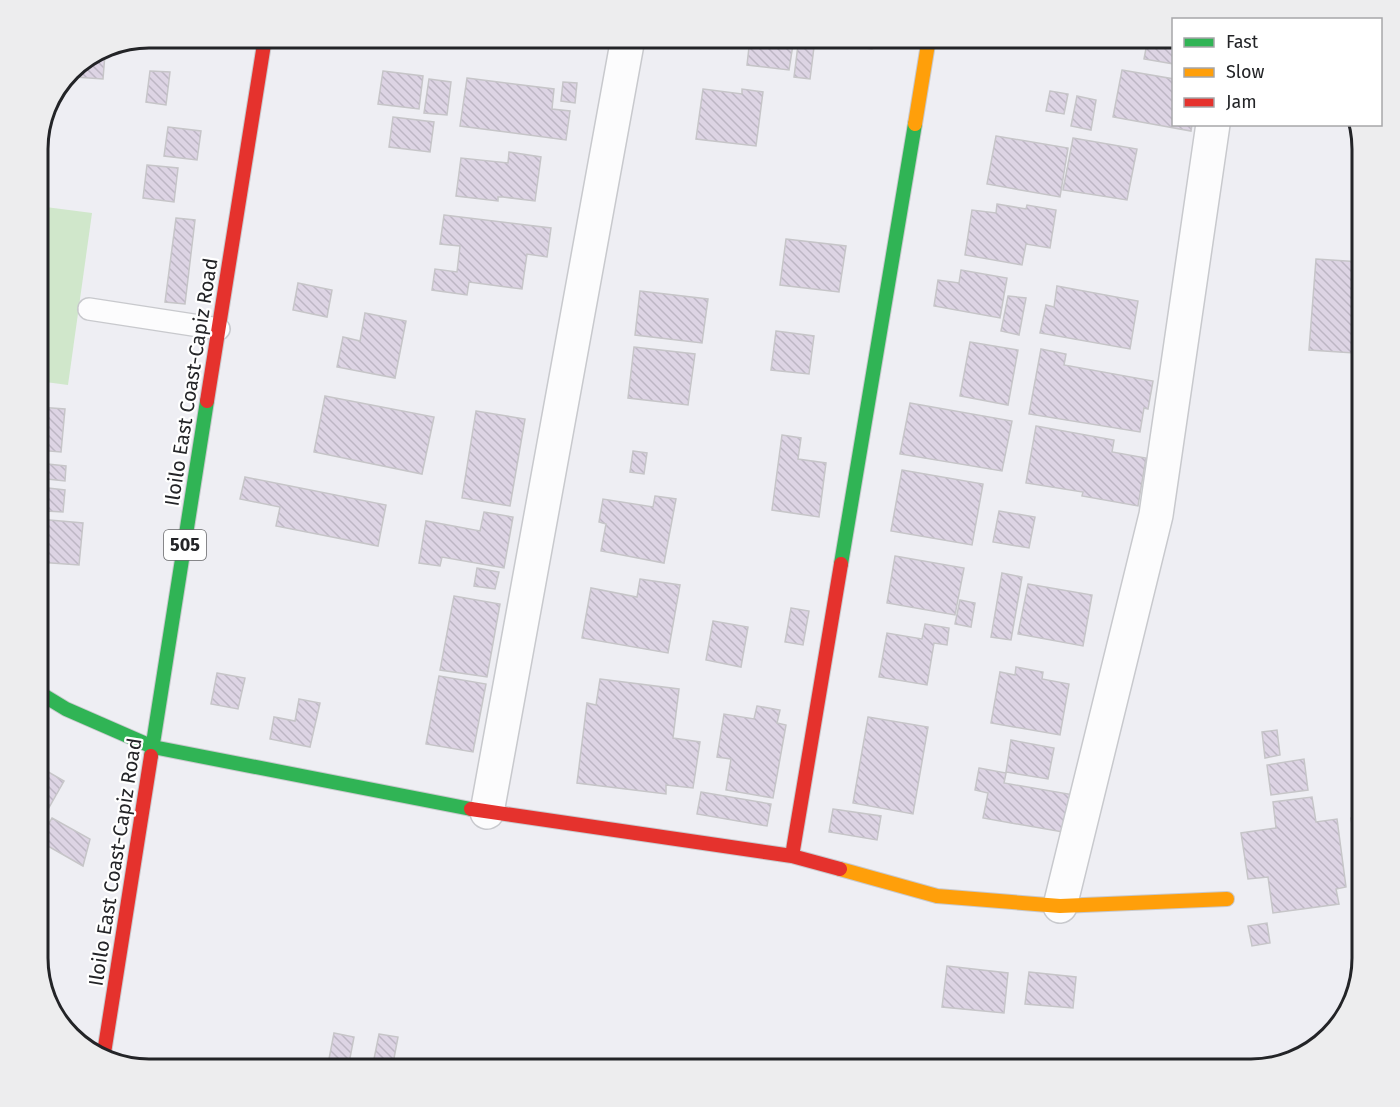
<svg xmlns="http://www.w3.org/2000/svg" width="1400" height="1107" viewBox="0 0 1400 1107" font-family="'Fira Sans',sans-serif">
<defs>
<pattern id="building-back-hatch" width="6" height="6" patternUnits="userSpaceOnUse" patternTransform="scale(1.5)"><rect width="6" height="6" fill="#ddd4e4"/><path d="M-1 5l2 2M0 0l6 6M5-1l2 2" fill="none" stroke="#bdb6c4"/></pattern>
</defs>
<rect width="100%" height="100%" fill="#eeeef3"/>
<path fill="#d0e7cb" d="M38,206l54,7 -24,172 -30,-4z"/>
<path fill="url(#building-back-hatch)" stroke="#c6c5c8" stroke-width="1.5" d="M653,38h46l-1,8 -45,-6z
M750,38h44l-5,32 -42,-5z
M821,38h53l-2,11 -52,-7z
M1148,38h26v26l-30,-5z
M798,45l16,2 -4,32 -16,-2z
M105,54l-2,25 -28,-2 1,-12z
M1122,70l52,9v45h18l-1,7 -78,-14z
M150,71l20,1 -4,33 -20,-3z
M383,71l40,5 -4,33 -41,-5z
M467,78l87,11 -2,20 18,2 -4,29 -106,-14z
M429,79l22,3 -4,33 -23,-2z
M563,82l14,1 -2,20 -14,-2z
M703,89l39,5v-5l21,3 -7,54 -60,-7z
M1050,91l18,3 -4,20 -18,-3z
M1077,96l19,4 -5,30 -20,-4z
M393,117l41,5 -4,30 -41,-5z
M168,127l33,4 -4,29 -33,-4z
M996,136l72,12 -8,49 -73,-13z
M1073,138l64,11 -10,51 -64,-10z
M509,152l32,5 -6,44 -32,-4h-5v4l-42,-5 5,-38 47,5z
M147,165l31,3 -4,34 -31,-4z
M997,204l29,5 1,-4 29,5 -6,38 -24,-4 -4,21 -57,-10 7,-45 24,3z
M444,215l107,13 -4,29 -20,-3 -5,35 -53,-7 -2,13 -35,-5 3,-21 22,3 3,-26 -20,-2z
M176,218l19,2 -10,84 -20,-2z
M786,239l60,7 -7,46 -59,-7z
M1316,259l45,3 -7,91 -45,-3z
M961,270l46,8 -7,40 -66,-12 4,-26 21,3z
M298,283l34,7 -5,27 -34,-7z
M1057,286l81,15 -8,48 -90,-16 6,-28 8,2z
M640,291l68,8 -6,44 -67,-8z
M1008,296l18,2 -7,37 -18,-4z
M365,313l41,8 -11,57 -58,-11 6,-30 17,4z
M776,331l38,5 -5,38 -38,-4z
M970,342l48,8 -10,55 -48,-9z
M634,347l61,7 -7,51 -60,-7z
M1041,349l25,5 -2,11 89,16 -5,28 -4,-1 -4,24 -111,-18z
M325,396l109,21 -12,57 -108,-22z
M910,403l102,18 -10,50 -102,-17z
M38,407l27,2 -4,43 -23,-2z
M476,411l49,8 -15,87 -48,-8z
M1036,426l78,14 -2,12 34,6 -8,48 -56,-10 1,-4 -57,-9z
M782,435l19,3 -3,21 28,4 -7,54 -47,-7z
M633,451l14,2 -3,21 -14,-2z
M38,463l28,3 -1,15 -27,-3z
M902,470l81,14 -11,61 -81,-14z
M245,477l141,28 -8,41 -102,-20 4,-19 -40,-8z
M48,488l17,2 -2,22 -17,-1z
M655,496l21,3 -12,64 -63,-12 5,-27 -7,-2 4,-23 50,8z
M999,511l36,6 -6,31 -36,-6z
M484,512l29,5 -9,51 -62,-11 -2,9 -21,-3 7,-42 54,10z
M38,519l45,4 -4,42 -41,-3z
M895,556l69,12 -9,47 -68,-12z
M477,568l22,4 -4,17 -21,-3z
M1002,573l20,4 -11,63 -20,-3z
M640,579l40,6 -12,68 -86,-15 9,-50 46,9z
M1028,584l64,11 -9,51 -65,-12z
M454,596l46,8 -13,73 -47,-7z
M960,600l15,3 -4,24 -16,-3z
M791,608l18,3 -6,34 -18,-3z
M713,621l35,6 -7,40 -35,-7z
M925,624l24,4 -2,17 -13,-2 -7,42 -48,-8 8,-44 35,6z
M1016,667l27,5 -1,7 27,5 -9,51 -69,-12 9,-51 15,3z
M217,673l28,5 -7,31 -27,-5z
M439,676l47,8 -13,68 -47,-8z
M600,679l79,10 -6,49 27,4 -7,46 -27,-3v9l-89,-11 10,-80 9,2z
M299,699l21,4 -10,44 -40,-8 4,-22 21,4z
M757,706l23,4 -3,13 9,2 -13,73 -47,-8 5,-31 -14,-2 7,-43 30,5z
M868,717l60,10 -15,87 -60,-11z
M1277,730l3,25 -15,3 -3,-26z
M1011,740l43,8 -6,31 -42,-7z
M1304,759l4,31 -37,5 -4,-30z
M38,766l26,15 -26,46z
M979,768l27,5 -2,10 76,13 -6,38 -91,-16 5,-25 -13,-3z
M701,792l70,12 -4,22 -70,-12z
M1312,797l4,25 21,-3 9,68 -10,2 3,15 -66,9 -5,-36 -20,2 -7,-46 35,-5 -3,-26z
M833,809l48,7 -4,24 -48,-8z
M1362,816v29l-7,1 -4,-28z
M52,818l38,21 -7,27 -44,-25z
M1267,923l3,20 -18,3 -4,-20z
M947,966l61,7 -4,40 -62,-6z
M1029,972l47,5 -3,31 -48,-4z
M334,1033l20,4 -5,26 -20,-4z
M379,1034l19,3 -6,32h-20z"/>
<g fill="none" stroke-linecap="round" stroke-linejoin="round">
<defs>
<path id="lane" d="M89,309l130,20"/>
<path id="street" d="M487,812l141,-774
M1060,906l96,-391 57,-391"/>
<path id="fast" d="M841,564l74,-440
M38,692l28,17 87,38 318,62
M151,756l56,-355"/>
<path id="slow" d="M915,124l14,-86
M840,869l97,27 123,10 167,-7"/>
<path id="jam" d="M207,401l58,-363
M471,809l321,47 48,13
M792,856l49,-292
M104,1053l47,-297"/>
</defs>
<use href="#lane" stroke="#c8c9cd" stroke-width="24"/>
<use href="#street" stroke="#c8c9cd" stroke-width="36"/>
<use href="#fast" stroke="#c8c9cd" stroke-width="16"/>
<use href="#slow" stroke="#c8c9cd" stroke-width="16"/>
<use href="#jam" stroke="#c8c9cd" stroke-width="16"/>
<use href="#lane" stroke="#fcfcfd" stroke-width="21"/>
<use href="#street" stroke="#fcfcfd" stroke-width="33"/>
<use href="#fast" stroke="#30b455" stroke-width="14"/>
<use href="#slow" stroke="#ff9f0a" stroke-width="14"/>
<use href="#jam" stroke="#e5322d" stroke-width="14"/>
</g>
<g text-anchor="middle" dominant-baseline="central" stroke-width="4.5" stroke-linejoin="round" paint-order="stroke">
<rect fill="#fff" stroke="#656668" stroke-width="1.5" x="164" y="530" width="42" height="30" rx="4.5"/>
<g font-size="18" font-weight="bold" fill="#232427">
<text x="185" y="545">505</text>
</g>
<g font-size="20" fill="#232427" stroke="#fff">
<text transform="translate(191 382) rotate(-81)">Iloilo East Coast-Capiz Road</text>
<text transform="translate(115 862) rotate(-81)">Iloilo East Coast-Capiz Road</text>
</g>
</g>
<path d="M0 0H1400V1107H0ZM149 48H1251A101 101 0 0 1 1352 149V958A101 101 0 0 1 1251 1059H149A101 101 0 0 1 48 958V149A101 101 0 0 1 149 48Z" fill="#ededee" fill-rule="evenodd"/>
<path fill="none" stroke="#232427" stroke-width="3" d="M149 48H1251A101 101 0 0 1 1352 149V958A101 101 0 0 1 1251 1059H149A101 101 0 0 1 48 958V149A101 101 0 0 1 149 48Z"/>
<rect x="1172" y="18" width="210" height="108" fill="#ffffff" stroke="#a7a7a9" stroke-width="1.5"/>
<rect x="1184" y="38" width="30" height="9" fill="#30b455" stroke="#a7a7a9" stroke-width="1.5"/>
<text x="1226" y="48" font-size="18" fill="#232427">Fast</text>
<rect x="1184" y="68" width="30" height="9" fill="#ff9f0a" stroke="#a7a7a9" stroke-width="1.5"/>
<text x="1226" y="78" font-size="18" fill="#232427">Slow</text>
<rect x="1184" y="98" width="30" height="9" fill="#e5322d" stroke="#a7a7a9" stroke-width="1.5"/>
<text x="1226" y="108" font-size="18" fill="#232427">Jam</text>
</svg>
